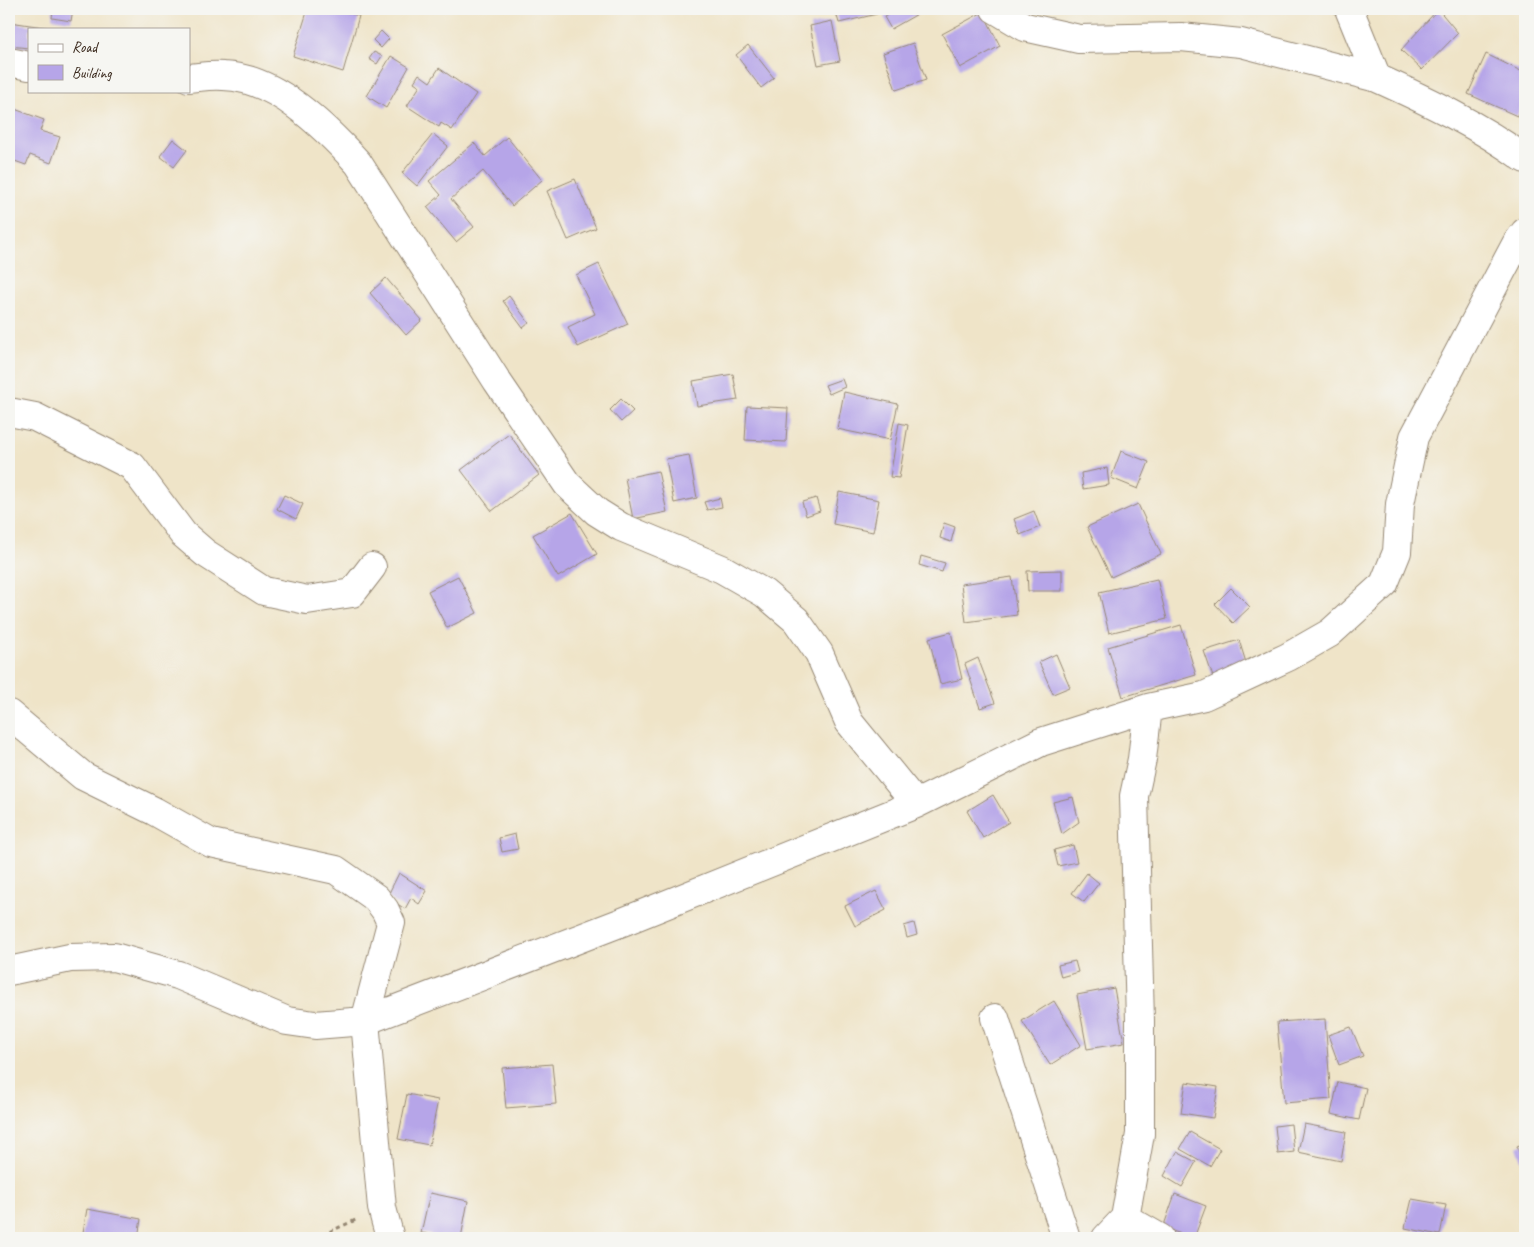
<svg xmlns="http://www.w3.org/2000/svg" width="1534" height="1247" viewBox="0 0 1534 1247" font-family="Caveat,sans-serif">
<rect width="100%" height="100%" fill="#f6f6f2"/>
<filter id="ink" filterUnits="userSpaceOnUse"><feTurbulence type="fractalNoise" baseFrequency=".02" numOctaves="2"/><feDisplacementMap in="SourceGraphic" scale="10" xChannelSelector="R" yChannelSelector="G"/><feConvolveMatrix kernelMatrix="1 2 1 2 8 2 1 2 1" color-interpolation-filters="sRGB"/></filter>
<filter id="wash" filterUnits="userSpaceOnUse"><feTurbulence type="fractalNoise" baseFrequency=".0096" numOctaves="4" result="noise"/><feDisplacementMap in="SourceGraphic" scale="20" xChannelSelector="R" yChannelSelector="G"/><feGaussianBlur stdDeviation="1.12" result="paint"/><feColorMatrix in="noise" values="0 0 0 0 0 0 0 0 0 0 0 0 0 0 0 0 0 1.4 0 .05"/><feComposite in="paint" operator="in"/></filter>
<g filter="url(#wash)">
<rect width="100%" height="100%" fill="#efe4c8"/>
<g id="blocks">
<path fill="#b6a5e8" d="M53,9h20l-2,12 -19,-3z
M308,9h27l24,7 -16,56 -50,-16z
M835,9h41l1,5 -38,9z
M899,9h20l2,3 -30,17 -7,-12z
M1438,9l20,24 -36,37 -21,-20z
M983,12l17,34 -40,22 -18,-34z
M832,21l8,40 -22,4 -8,-39z
M10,22l40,6v1h-21v19l-20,-2z
M381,31l8,8 -8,9 -8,-8z
M913,43l13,37 -30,10 -13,-37z
M748,45l26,33 -13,10 -25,-33z
M374,52l8,4 -5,8 -8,-5z
M1486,54l39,19v24l-8,19 -49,-22z
M391,56l18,11 -23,41 -19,-12z
M439,68l37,26 -24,36 -11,-7 -2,4 -32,-21 13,-20 -6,-4 5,-8 11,8z
M12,108l32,12 -4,11 20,6 -9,26 -21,-8 -4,10 -17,-6v-42z
M433,134l15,12 -31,40 -15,-13z
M507,137l35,43 -30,26 -29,-35 -32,28 23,28 -18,15 -29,-35 14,-12 -12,-14 45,-38 11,13z
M173,139l14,11 -13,17 -14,-11z
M575,179l21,49 -28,12 -21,-49z
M599,264l29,60 -50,23 -10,-20 27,-13 -19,-39z
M386,278l36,42 -16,15 -36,-42z
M509,296l20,27 -6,5 -20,-27z
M733,374l5,26 -41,6 -4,-25z
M842,379l3,8 -16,7 -4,-9z
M844,392l54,12 -8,36 -53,-11z
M621,399l12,12 -12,11 -11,-12z
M747,406l41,2 -2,34 -41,-2z
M899,423l9,2 -9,53 -9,-1z
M509,434l30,41 -47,36 -31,-41z
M1121,451l28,11 -11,27 -27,-11z
M689,455l8,43 -23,5 -8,-44z
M1107,468l2,17 -26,4 -2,-16z
M658,471l9,41 -34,7 -8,-41z
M839,492l40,8 -6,32 -40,-8z
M284,495l19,9 -7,15 -19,-10z
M720,498l2,9 -15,3 -3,-8z
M816,498l4,13 -14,5 -4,-14z
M1138,504l23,50 -50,23 -24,-50z
M1034,511l6,16 -20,8 -6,-16z
M572,513l25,41 -39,23 -25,-42z
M944,523l11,4 -4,15 -11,-4z
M921,556l24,7 -3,9 -23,-7z
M1062,570v21h-34l-1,-20z
M458,576l19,37 -30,15 -19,-37z
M1012,577l5,38 -51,7 -5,-38z
M1157,579l10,40 -58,14 -10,-41z
M1231,588l19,19 -17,16 -18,-19z
M1181,625l15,50 -73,22 -15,-50z
M951,632l11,47 -22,5 -11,-46z
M1239,640l9,29 -34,11 -10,-29z
M1056,654l14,33 -17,7 -14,-32z
M978,658l17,45 -15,5 -15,-44z
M993,795l16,27 -26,16 -16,-27z
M1073,797l6,25 -17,12 -9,-32z
M515,834l3,15 -16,3 -3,-14z
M1073,845l4,17 -19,4 -4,-16z
M399,873l28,18 -8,13 -8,-6 -6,11 -18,-12z
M1087,873l12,10 -15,19 -12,-9z
M876,891l10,19 -31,16 -10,-20z
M914,923l3,12 -10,3 -3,-12z
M1075,961l3,11 -17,5 -3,-12z
M1114,988l10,55 -37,6 -10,-54z
M1054,1001l27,44 -31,20 -28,-44z
M1325,1019l6,80 -47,4 -7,-81z
M1351,1027l12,29 -24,9 -11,-30z
M552,1064l4,40 -50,4 -4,-40z
M1186,1082l32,5 -5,31 -32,-5z
M1338,1082l28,6 -7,32 -28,-6z
M407,1094l31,6 -9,45 -31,-6z
M1291,1124l3,28 -16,2 -3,-28z
M1304,1124l42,8 -5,29 -43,-9z
M1190,1132l30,17 -10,17 -30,-17z
M1525,1143v19l-2,1 -6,-17z
M1177,1152l19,10 -14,25 -18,-11z
M1525,1168v14l-4,-13z
M430,1193l38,8 -7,37h-13l-27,-5z
M1175,1194l31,12 -12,32 -31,-10z
M1412,1199l34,6 -6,30 -35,-7z
M87,1209l54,10 -3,19h-56z"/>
</g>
</g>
<g filter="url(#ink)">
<use href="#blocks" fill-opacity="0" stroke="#958773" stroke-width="1"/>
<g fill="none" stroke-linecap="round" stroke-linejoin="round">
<defs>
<path id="minor" d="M995,9l30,18 54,12 102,-2 60,6 136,35
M1349,9l28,69c51,23 103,48 148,81
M9,62l20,4
M189,78c11,-1 23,-3 34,-2 52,1 102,51 135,87l139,218 70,103 30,28 24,15 101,42 42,24 32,27 23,33 30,69 67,82
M9,412l26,5 97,49 51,68 22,19 59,38 43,9 45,-7 20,-26
M9,714l74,62 71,35 57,32 125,27 40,28 9,12 6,13 -26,98 17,187 8,30
M9,971l61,-13 44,-1 64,18 109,46 28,4 50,-4 260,-100 291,-117 125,-62 107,-34 56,-12 84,-39 42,-24 54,-49 13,-32 3,-48 14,-67 102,-193 9,-12
M995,1018l71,220
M1125,1218l35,20
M1106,1238l19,-20 15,-84v-113l-6,-225 8,-37 6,-51"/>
</defs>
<use href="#minor" stroke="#958773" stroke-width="30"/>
<path stroke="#958773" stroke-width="3" stroke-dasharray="4 4" stroke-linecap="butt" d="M315,1238l43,-19"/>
<use href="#minor" stroke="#fff" stroke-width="28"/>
</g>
</g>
<rect width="1534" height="1247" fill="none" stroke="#f6f6f2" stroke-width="30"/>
<rect x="28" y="28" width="162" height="65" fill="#f6f6f2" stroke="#aba49d"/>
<rect x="38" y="44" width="25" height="8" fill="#ffffff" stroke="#aba49d"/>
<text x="72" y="52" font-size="15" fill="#3b2a1e">Road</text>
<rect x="38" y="65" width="25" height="15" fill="#b6a5e8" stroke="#aba49d"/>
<text x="72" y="78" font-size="15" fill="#3b2a1e">Building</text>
</svg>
